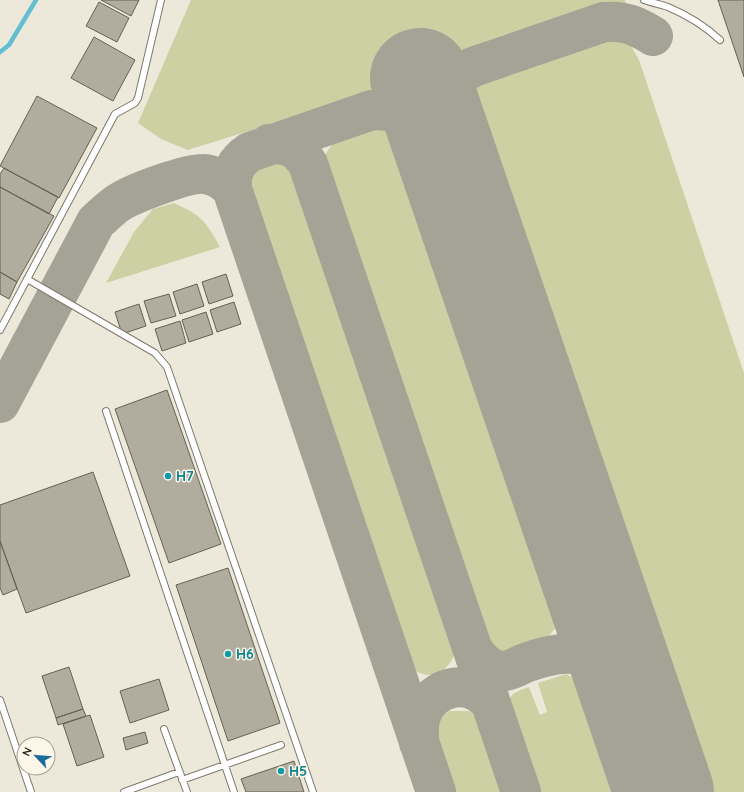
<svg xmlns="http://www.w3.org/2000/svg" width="744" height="792" viewBox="0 0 744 792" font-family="Quicksand,sans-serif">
<rect width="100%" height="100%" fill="#ede9da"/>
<path fill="#cdd0a3" d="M191,0h434l1,3 -304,105 -134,42 -27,-11 -23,-16z
M600,34l26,3 13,23 105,313v419h-46l-230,-682 4,-22 12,-14z
M375,127l17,4 14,12 157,461 -3,18 -11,14 -44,16 -15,-5 -13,-15 -154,-460 1,-16 9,-13z
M272,161c12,2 21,4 28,14l159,465c-7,36 -33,48 -58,18l-157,-456c-1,-24 6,-34 28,-41z
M174,203c27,12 32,18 46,44l-114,36 28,-51 19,-23z
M566,674l13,7 8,8 35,103h-90c-6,-18 -31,-76 -23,-92 3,-8 12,-10 20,-13l11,28 7,-3 -9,-29z
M449,711h20l18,14 23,67h-61l-17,-51 4,-17z"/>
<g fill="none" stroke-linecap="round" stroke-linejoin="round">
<path stroke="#64bdd0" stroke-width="4.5" d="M0,52l9,-7 27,-45"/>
<path stroke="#a5a296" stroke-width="40" d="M442,142c-1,-21 -1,-49 16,-65 4,-4 11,-7 15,-10l131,-45c20,-2 33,4 49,14
M269,144c19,-1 29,4 39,20l213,628
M0,403l96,-181c9,-8 16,-16 27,-22 15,-8 66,-28 82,-26 12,2 19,7 27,15
M473,650c7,10 18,22 32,21 6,-1 14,-5 20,-8 28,-10 55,-16 81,4 10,8 18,20 25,31
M419,743c0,-10 -1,-19 2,-28 13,-31 50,-38 70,-11
M436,792l-204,-603c-1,-17 3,-27 18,-37l122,-42c33,0 47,10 70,32"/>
<path stroke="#a5a296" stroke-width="100" d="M420,78l244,714"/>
</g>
<path fill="#b0ac9e" stroke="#656255" d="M101,0h38l-8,16z
M718,0h26v77z
M99,2l30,16 -12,24 -31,-16z
M94,37l41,23 -22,41 -42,-23z
M37,96l60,32 -38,70 -59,-32z
M4,168l54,29 -9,17 -49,-27v-13z
M0,187l54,29 -37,66 -17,-10z
M0,272l17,10 -8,17 -9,-5z
M226,274l7,22 -24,8 -7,-22z
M197,284l7,22 -24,8 -7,-22z
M169,294l7,22 -25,7 -7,-22z
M234,302l7,22 -24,8 -7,-22z
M139,304l7,22 -24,8 -7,-22z
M206,312l7,22 -24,8 -7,-22z
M180,321l6,22 -24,8 -7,-22z
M167,390l54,154 -52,19 -54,-154z
M93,472l37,104 -104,37 -26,-72v-36z
M0,541l17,48 -14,6 -3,-7z
M228,568l52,155 -52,18 -52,-156z
M69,667l14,42 -27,9 -14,-42z
M159,679l10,31 -39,13 -10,-32z
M83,709l3,7 -28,9 -2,-7z
M90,715l14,42 -27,9 -14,-42z
M145,732l3,11 -22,7 -3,-12z
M294,761l10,31h-58l-5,-13z"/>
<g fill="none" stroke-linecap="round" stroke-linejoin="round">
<defs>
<path id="service" d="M644,0c8,3 16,4 24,7 19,8 37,19 52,33
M27,279l128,74 12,14 146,425
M0,330l115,-216 20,-11 3,-5 23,-98
M106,411l128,381
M0,700l31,92
M164,729l23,63
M182,780l99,-35
M124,792l55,-20"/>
</defs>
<use href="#service" stroke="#7c786b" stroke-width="8"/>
<use href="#service" stroke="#fff" stroke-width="6"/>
</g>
<g fill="#0f9aa8" stroke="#fbf6e8" stroke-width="1.5">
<circle cx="168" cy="476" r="4"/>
<circle cx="228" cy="654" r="4"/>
<circle cx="281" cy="771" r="4"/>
</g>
<g text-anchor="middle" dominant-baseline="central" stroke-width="3" stroke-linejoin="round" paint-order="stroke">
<g font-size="14" font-weight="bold" fill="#0d838f" stroke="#fbf6e8" text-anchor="start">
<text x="176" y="476">H7</text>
<text x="236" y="654">H6</text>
<text x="289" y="771">H5</text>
</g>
</g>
<g transform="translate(36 756) rotate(296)"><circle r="19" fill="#fbf6e8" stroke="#a29e94"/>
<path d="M0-3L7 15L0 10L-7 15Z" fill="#1d6a9c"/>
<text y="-6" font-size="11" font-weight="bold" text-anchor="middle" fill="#1c1b16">N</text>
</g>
</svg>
